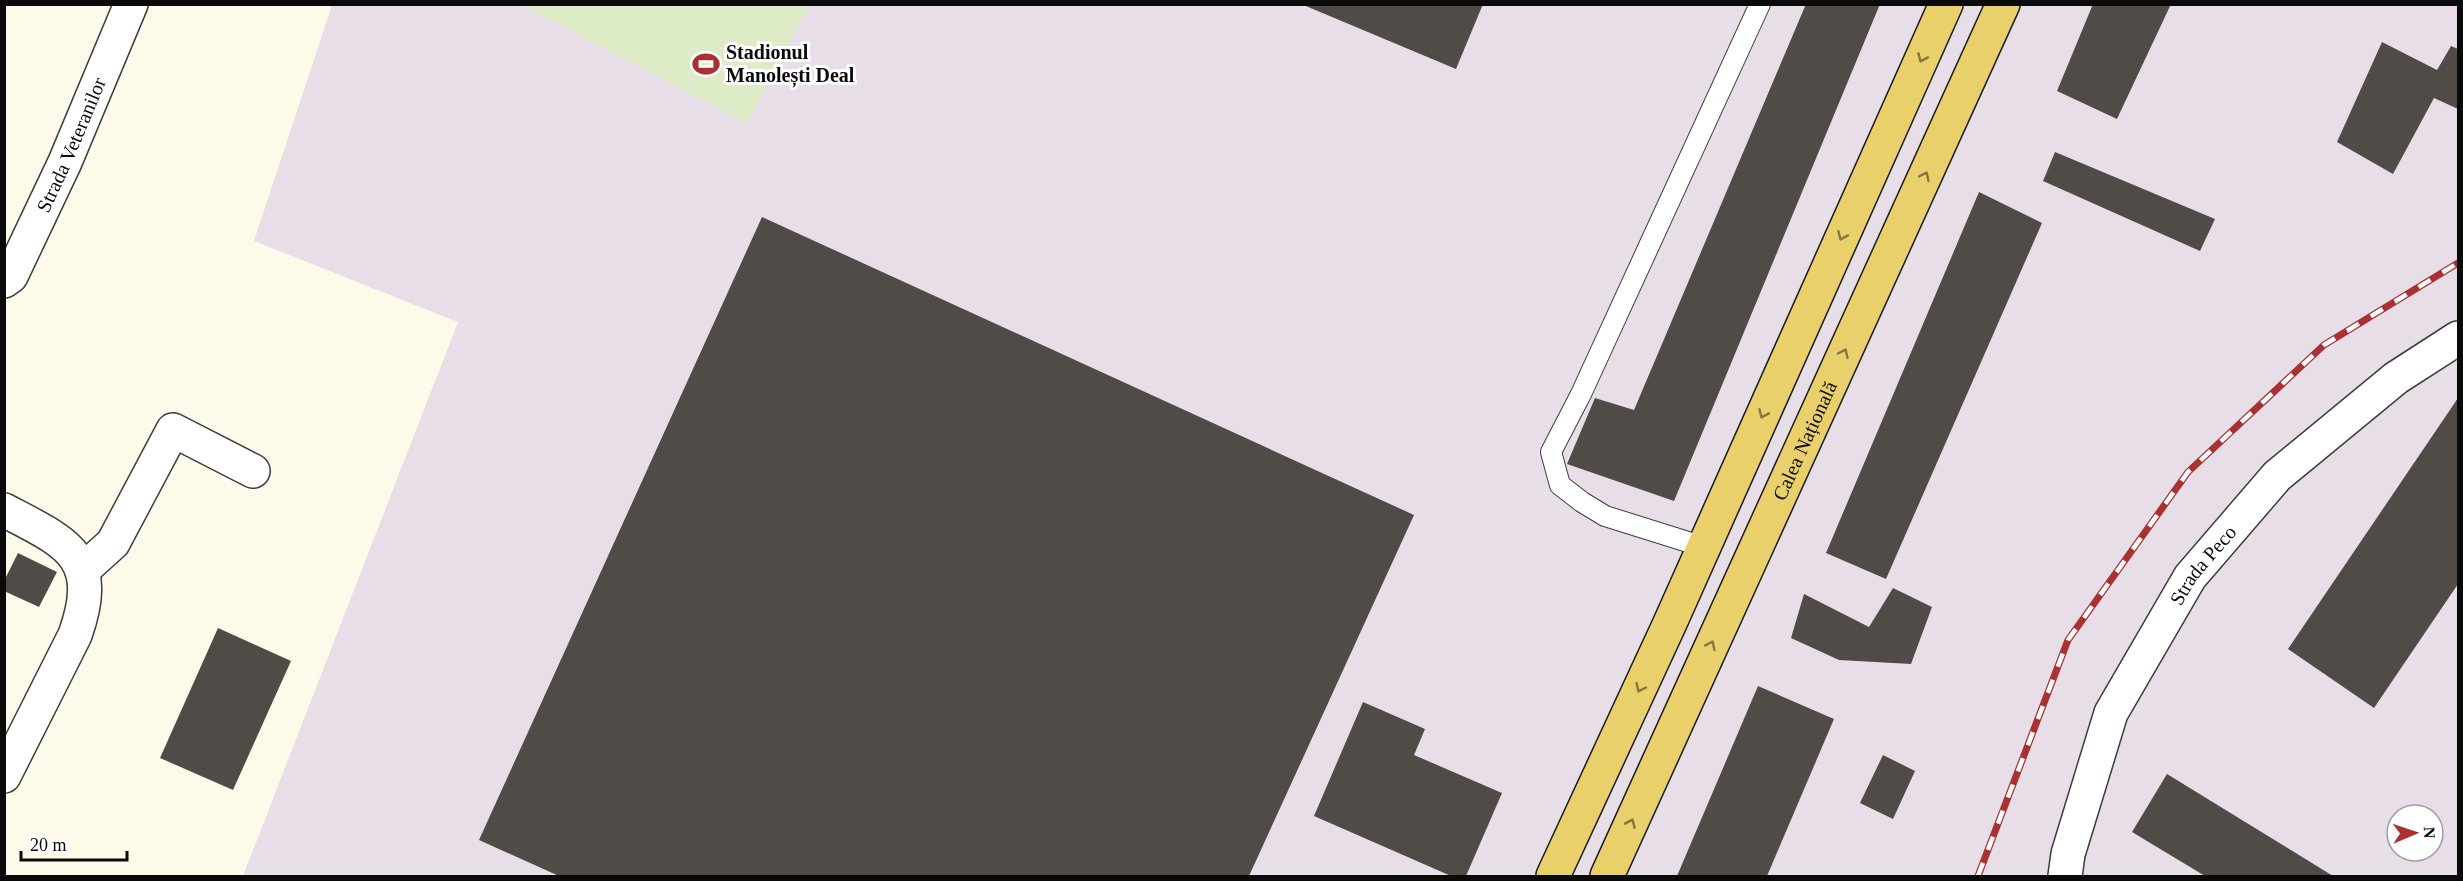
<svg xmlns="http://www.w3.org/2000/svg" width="2463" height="881" viewBox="0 0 2463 881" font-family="Georgia,serif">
<rect width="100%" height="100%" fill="#fdfae9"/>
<path fill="#e7dee8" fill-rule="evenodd" d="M332,5h2126v871h-2215l215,-554 -204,-81zM2397,815h36v36h-36z"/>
<path fill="#ddebc7" d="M522,5h287l-62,118z"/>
<path fill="#514b47" d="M1301,4h182l-27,65z
M1806,4h74l-206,497 -107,-37 28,-66 39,12z
M2093,4h78l-54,115 -60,-28z
M2382,42l55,28 14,-24 7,3v60l-24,-11 -41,76 -56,-32z
M2055,152l160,67 -15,32 -157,-70z
M1979,192l63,31 -156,356 -60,-26z
M762,217l652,298 -165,361h-690l-80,-36z
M2458,398v186l-84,124 -86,-59z
M18,553l39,19 -18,35 -35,-16v-10z
M1893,588l39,19 -21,57 -72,-4 -48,-22 13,-44 65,33z
M218,628l73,33 -58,129 -73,-32z
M1758,686l76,33 -67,157h-90z
M1363,702l62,27 -11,26 88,38 -36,83h-15l-137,-60z
M1883,755l32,16 -22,48 -33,-16z
M2167,774l166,102h-128l-73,-44z"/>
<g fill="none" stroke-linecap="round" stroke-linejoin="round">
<defs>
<path id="service" d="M1704,547l-99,-31 -23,-14 -22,-17 -9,-33 30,-58 179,-390"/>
<g id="minor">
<path id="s1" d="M4,281l7,-5 54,-114 66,-158"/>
<path d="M4,510c63,33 99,46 71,125l-71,141"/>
<path d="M82,571l31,-28 60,-113 80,41"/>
<path id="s2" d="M2065,876l3,-22 43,-141 79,-136 87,-101 119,-98 62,-40"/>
</g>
<g id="primary">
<path d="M1553,876l117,-253 276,-619"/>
<path id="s3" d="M1607,876l396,-872"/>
</g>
</defs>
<use href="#service" stroke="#3d3d3d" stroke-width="22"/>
<use href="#minor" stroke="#3d3d3d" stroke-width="36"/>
<use href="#primary" stroke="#1b1b1b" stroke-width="36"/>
<use href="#service" stroke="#fff" stroke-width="20"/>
<use href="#minor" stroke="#fff" stroke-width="33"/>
<use href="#primary" stroke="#ead06b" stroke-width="33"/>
<defs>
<path id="rail" d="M1978,876l90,-236 120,-168 136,-127 134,-82"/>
</defs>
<use href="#rail" stroke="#aa3132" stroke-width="7"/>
<use href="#rail" stroke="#fff" stroke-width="4.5" stroke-dasharray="14" stroke-linecap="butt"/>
</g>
<defs><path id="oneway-chevron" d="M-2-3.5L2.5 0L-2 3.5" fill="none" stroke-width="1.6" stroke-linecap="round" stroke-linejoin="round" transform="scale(1.5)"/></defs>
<g stroke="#85773f">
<use href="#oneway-chevron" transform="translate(1922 58) rotate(114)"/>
<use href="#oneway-chevron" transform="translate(1925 176) rotate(-65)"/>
<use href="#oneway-chevron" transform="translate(1842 236) rotate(114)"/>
<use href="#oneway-chevron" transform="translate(1844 353) rotate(-65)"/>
<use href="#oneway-chevron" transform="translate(1763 414) rotate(114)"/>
<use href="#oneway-chevron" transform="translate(1711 645) rotate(-65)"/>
<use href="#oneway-chevron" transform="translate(1640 688) rotate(115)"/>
<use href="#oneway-chevron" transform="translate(1631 823) rotate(-66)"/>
</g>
<defs>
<symbol id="stadium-bare" viewBox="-9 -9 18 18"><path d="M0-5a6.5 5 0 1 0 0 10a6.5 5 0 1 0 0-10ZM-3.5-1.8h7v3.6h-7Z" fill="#aa3132" stroke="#fff" stroke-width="2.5" paint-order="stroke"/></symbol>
</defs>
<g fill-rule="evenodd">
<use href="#stadium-bare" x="687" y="45" width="38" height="38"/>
</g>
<g text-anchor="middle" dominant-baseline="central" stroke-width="6" stroke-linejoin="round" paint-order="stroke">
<g font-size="20" font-weight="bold" fill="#0a0a0a" stroke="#fff" text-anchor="start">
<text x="726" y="52">Stadionul<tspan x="726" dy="23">Manolești Deal</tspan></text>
</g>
<g font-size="20" fill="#0a0a0a" stroke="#fff">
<text stroke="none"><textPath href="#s1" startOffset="153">Strada Veteranilor</textPath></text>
<text stroke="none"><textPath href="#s3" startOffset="478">Calea Națională</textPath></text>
<text stroke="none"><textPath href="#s2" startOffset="344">Strada Peco</textPath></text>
</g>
</g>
<rect width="2463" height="881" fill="none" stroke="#0a0a0a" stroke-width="12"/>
<g transform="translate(2415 833) rotate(88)"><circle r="28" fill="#ffffff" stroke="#9d9d9d" stroke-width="1.5"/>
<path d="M0-4.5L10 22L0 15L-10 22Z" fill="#aa3132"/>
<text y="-9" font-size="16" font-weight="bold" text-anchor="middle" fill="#0a0a0a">N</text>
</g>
<path d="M21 851v9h106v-9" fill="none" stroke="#0a0a0a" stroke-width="3"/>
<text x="30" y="851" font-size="18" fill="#0a0a0a" stroke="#ffffff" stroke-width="4.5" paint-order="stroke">20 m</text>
</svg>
